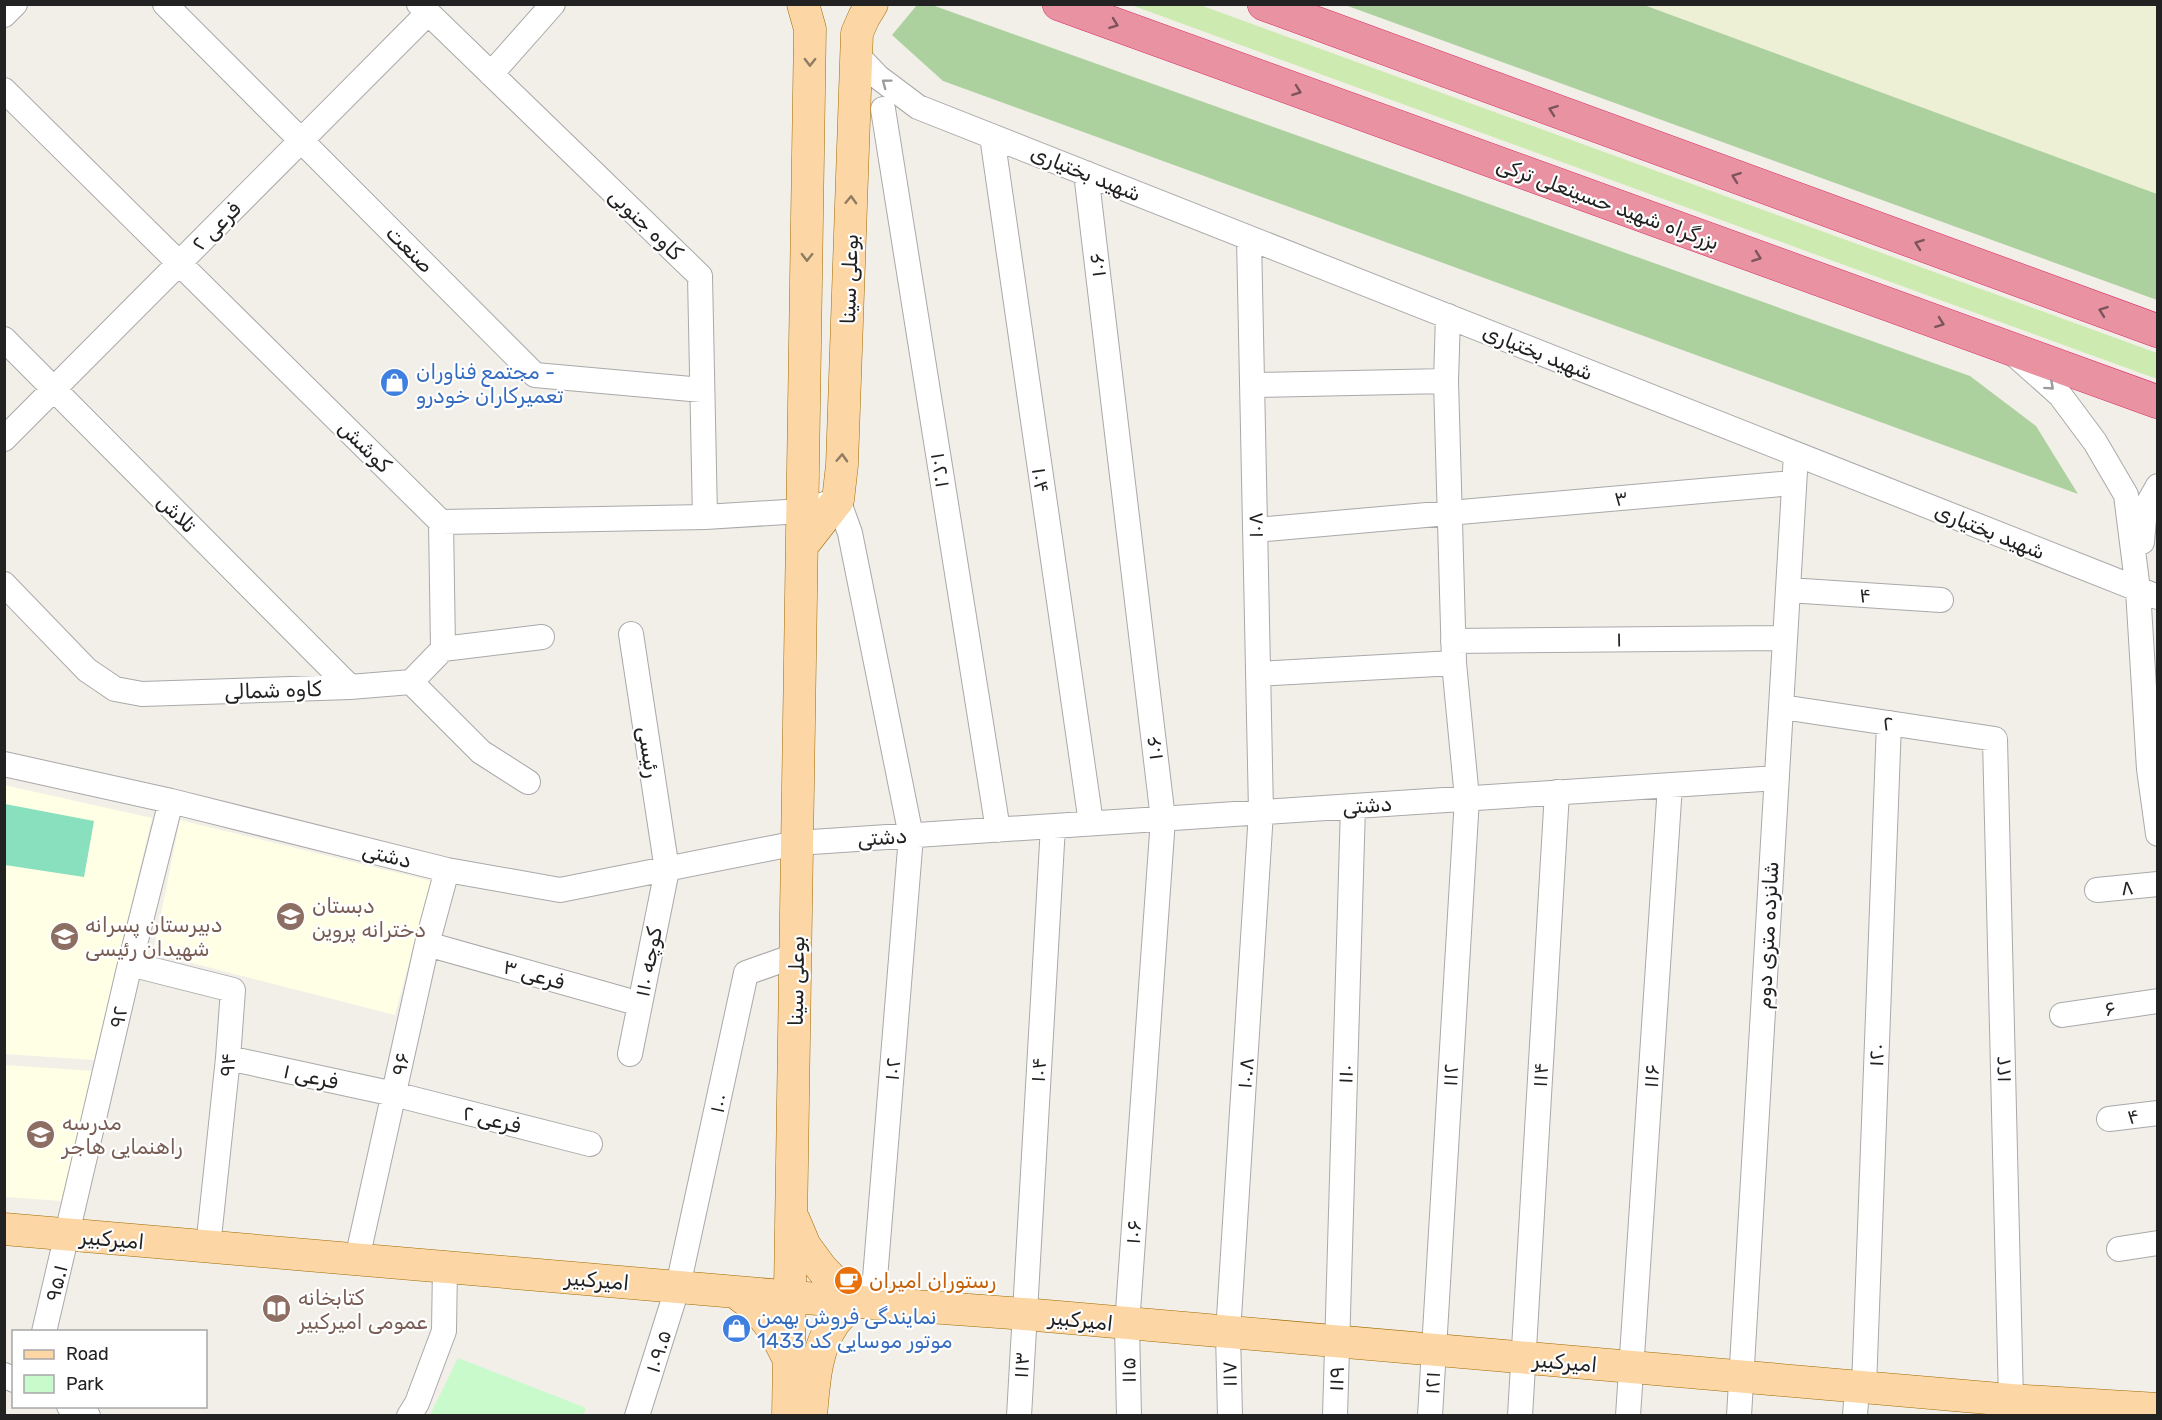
<svg xmlns="http://www.w3.org/2000/svg" width="2162" height="1420" viewBox="0 0 2162 1420" font-family="Rubik,'Noto Naskh Arabic',sans-serif">
<rect width="100%" height="100%" fill="#f2efe9"/>
<path fill="#ffffe5" d="M4,785l148,33 -58,242 -89,-6z
M180,820l251,61 -36,134 -242,-62z
M4,1065l90,6 -33,130 -56,-4z"/>
<path fill="#eef0d5" d="M1644,5h513v189z"/>
<path fill="#cdebb0" d="M1131,5h69l957,348v26z"/>
<path fill="#add19e" d="M917,5h15l1038,371 66,50 42,68 -1135,-413 -51,-46z
M1345,5h299l513,189v106z"/>
<path fill="#c8facc" d="M458,1358l128,50 -3,7h-153z"/>
<path fill="#88e0be" d="M5,804l89,17 -10,56 -79,-12z"/>
<g fill="none" stroke-linecap="round" stroke-linejoin="round">
<defs>
<path id="minor" d="M165,4l370,371 167,15
M419,4l281,272 5,241
M4,15l11,-11
M857,55l21,22 40,30 1240,490
M491,74l62,-70
M4,90l437,432 264,-5 97,-6 36,-11 12,33 61,303 -38,467
M883,109l115,721
M992,136l99,687
M1086,173l77,646 -36,506 2,91
M4,339l346,348
M2014,354l46,41 35,47 31,53 12,95 11,179 9,65
M1252,385l194,-4
M4,439l424,-426
M1255,530l538,-47
M2142,542l3,-33 13,-23
M4,584l83,86 28,19 27,5 208,-7 61,-5 32,-33 -2,-127
M1788,590l153,10
M1453,641l332,-3
M443,649l99,-12
M1258,674l196,-11
M411,682l70,70 47,30
M1782,707l213,32 16,661
M4,764l167,37 276,69 113,20 237,-47 980,-65
M2097,890l61,-6
M427,944l213,60
M130,964l103,26 -5,68 -20,189
M2062,1015l96,-14
M630,1054l37,-184 -36,-236
M228,1058l166,36 196,50
M2109,1119l49,-6
M2119,1249l39,-6
M357,1259l70,-315 20,-74
M44,1332l86,-368 41,-163
M4,1375l10,5
M1864,1387l25,-664
M69,1406l19,10
M409,1416l8,-13 27,-72 1,-64
M637,1416l41,-130 68,-313 51,-18
M1019,1416l34,-590
M1230,1416l-2,-83 33,-521 -12,-574
M1335,1416l18,-610
M1430,1416l37,-618 -13,-135 -8,-282 2,-65
M1520,1416l37,-624
M1628,1416l42,-631
M1739,1416l57,-962
M1855,1416l2,-29"/>
<path id="major" d="M802,546l36,-46 4,-35 15,-432 7,-16 8,-13
M794,1220l11,26 17,23 32,33c-7,7 -15,14 -20,21 -19,27 -20,61 -23,93
M4,1229l814,70 206,15 987,86 147,9
M735,1292c30,21 38,35 54,68
M788,1416l22,-1387 -7,-25"/>
<path id="highway" d="M1059,4l1099,398
M1264,4l894,327"/>
</defs>
<use href="#minor" stroke="#a9a9a9" stroke-width="26"/>
<use href="#major" stroke="#a06b00" stroke-width="33"/>
<use href="#highway" stroke="#dc2a67" stroke-width="34"/>
<use href="#minor" stroke="#fff" stroke-width="24"/>
<use href="#major" stroke="#fcd6a4" stroke-width="32"/>
<use href="#highway" stroke="#e892a2" stroke-width="33"/>
</g>
<defs><path id="oneway-chevron" d="M-2-3.5L2.5 0L-2 3.5" fill="none" stroke-width="1.6" stroke-linecap="round" stroke-linejoin="round" transform="scale(1.5)"/></defs>
<g stroke="#7b545c">
<use href="#oneway-chevron" transform="translate(1114 24) rotate(20)"/>
<use href="#oneway-chevron" transform="translate(1297 91) rotate(20)"/>
<use href="#oneway-chevron" transform="translate(1553 110) rotate(-160)"/>
<use href="#oneway-chevron" transform="translate(1736 177) rotate(-160)"/>
<use href="#oneway-chevron" transform="translate(1919 244) rotate(-160)"/>
<use href="#oneway-chevron" transform="translate(1757 257) rotate(20)"/>
<use href="#oneway-chevron" transform="translate(2103 311) rotate(-160)"/>
<use href="#oneway-chevron" transform="translate(1940 323) rotate(20)"/>
</g>
<g stroke="#8f7c63">
<use href="#oneway-chevron" transform="translate(810 62) rotate(91)"/>
<use href="#oneway-chevron" transform="translate(851 200) rotate(-88)"/>
<use href="#oneway-chevron" transform="translate(807 257) rotate(91)"/>
<use href="#oneway-chevron" transform="translate(842 458) rotate(-87)"/>
</g>
<g stroke="#9c9c9c">
<use href="#oneway-chevron" transform="translate(886 83) rotate(-143)"/>
<use href="#oneway-chevron" transform="translate(2050 386) rotate(42)"/>
</g>
<defs>
<symbol id="shop-disc" viewBox="-11 -11 22 22"><circle r="9.5" fill="#3f7fe0" stroke="#fff"/><path d="M-5-2.5h2.3a2.7 3.5 0 0 1 5.4 0H5L5.5 6h-11ZM-1.5-2.5h3a1.5 2.3 0 0 0-3 0Z" fill="#fff"/></symbol>
<symbol id="school-disc" viewBox="-11 -11 22 22"><circle r="9.5" fill="#8d6e63" stroke="#fff"/><path d="M0-5L7-2L0 1L-7-2ZM-4 1L0 2.5L4 1V4Q0 6-4 4Z" fill="#fff"/></symbol>
<symbol id="cafe-disc" viewBox="-11 -11 22 22"><circle r="9.5" fill="#e8710a" stroke="#fff"/><path d="M-5.5-4.5H6V0H3Q3 3.5 0 3.5H-2.5Q-5.5 3.5-5.5 0ZM3-3.2v2h1.7v-2ZM-6 4.5H4V6H-6Z" fill="#fff"/></symbol>
<symbol id="library-disc" viewBox="-11 -11 22 22"><circle r="9.5" fill="#8d6e63" stroke="#fff"/><path d="M-6-4Q-3-5.5-.7-3.5V5Q-3 3-6 4ZM6-4Q3-5.5 .7-3.5V5Q3 3 6 4Z" fill="#fff"/></symbol>
</defs>
<g fill-rule="evenodd">
<use href="#shop-disc" x="378" y="366" width="33" height="33"/>
<use href="#school-disc" x="274" y="900" width="33" height="33"/>
<use href="#school-disc" x="48" y="920" width="33" height="33"/>
<use href="#school-disc" x="24" y="1118" width="33" height="33"/>
<use href="#cafe-disc" x="832" y="1264" width="33" height="33"/>
<use href="#library-disc" x="260" y="1292" width="33" height="33"/>
<use href="#shop-disc" x="720" y="1312" width="33" height="33"/>
</g>
<g text-anchor="middle" dominant-baseline="central" stroke-width="4.5" stroke-linejoin="round" paint-order="stroke">
<g font-size="21" fill="#222" stroke="#fff">
<text transform="translate(1086 173) rotate(22)">شهید بختیاری</text>
<text transform="translate(1608 203) rotate(20)">بزرگراه شهید حسینعلی ترکی</text>
<text transform="translate(646 224) rotate(44)">کاوه جنوبی</text>
<text transform="translate(216 226) rotate(-45)">فرعی ۲</text>
<text transform="translate(410 249) rotate(45)">صنعت</text>
<text transform="translate(1097 265) rotate(-97)">۱۰۶</text>
<text transform="translate(849 279) rotate(-88)">بوعلی سینا</text>
<text transform="translate(1538 352) rotate(22)">شهید بختیاری</text>
<text transform="translate(365 446) rotate(45)">کوشش</text>
<text transform="translate(941 470) rotate(81)">۱۰۲.۱</text>
<text transform="translate(1041 480) rotate(82)">۱۰۴</text>
<text transform="translate(1621 498) rotate(-5)">۳</text>
<text transform="translate(177 513) rotate(45)">تلاش</text>
<text transform="translate(1255 525) rotate(-91)">۱۰۸</text>
<text transform="translate(1990 531) rotate(22)">شهید بختیاری</text>
<text transform="translate(1865 595) rotate(4)">۴</text>
<text transform="translate(1619 639) rotate(-1)">۱</text>
<text transform="translate(273 690) rotate(-2)">کاوه شمالی</text>
<text transform="translate(1888 723) rotate(8)">۲</text>
<text transform="translate(1154 748) rotate(-97)">۱۰۶</text>
<text transform="translate(649 752) rotate(81)">رئیسی</text>
<text transform="translate(1367 805) rotate(-4)">دشتی</text>
<text transform="translate(882 837) rotate(-4)">دشتی</text>
<text transform="translate(387 855) rotate(14)">دشتی</text>
<text transform="translate(2127 887) rotate(-6)">۸</text>
<text transform="translate(1767 935) rotate(-87)">شانزده متری دوم</text>
<text transform="translate(648 962) rotate(-79)">کوچه ۱۱۰</text>
<text transform="translate(534 974) rotate(16)">فرعی ۳</text>
<text transform="translate(796 981) rotate(-89)">بوعلی سینا</text>
<text transform="translate(2110 1008) rotate(-8)">۶</text>
<text transform="translate(118 1017) rotate(-77)">۹۲</text>
<text transform="translate(1876 1055) rotate(-88)">۱۲۰</text>
<text transform="translate(400 1064) rotate(-78)">۹۶</text>
<text transform="translate(227 1065) rotate(-85)">۹۴</text>
<text transform="translate(892 1069) rotate(-85)">۱۰۲</text>
<text transform="translate(2003 1069) rotate(-91)">۱۲۲</text>
<text transform="translate(1038 1070) rotate(-87)">۱۰۴</text>
<text transform="translate(1245 1073) rotate(-86)">۱۰.۸</text>
<text transform="translate(1345 1074) rotate(-88)">۱۱۰</text>
<text transform="translate(1450 1075) rotate(-87)">۱۱۲</text>
<text transform="translate(1540 1075) rotate(-87)">۱۱۴</text>
<text transform="translate(311 1076) rotate(12)">فرعی ۱</text>
<text transform="translate(1651 1076) rotate(-86)">۱۱۶</text>
<text transform="translate(718 1103) rotate(-78)">۱۰۰</text>
<text transform="translate(2133 1116) rotate(-7)">۴</text>
<text transform="translate(492 1119) rotate(14)">فرعی ۲</text>
<text transform="translate(1133 1232) rotate(-86)">۱۰۶</text>
<text transform="translate(112 1239) rotate(5)">امیرکبیر</text>
<text transform="translate(597 1280) rotate(5)">امیرکبیر</text>
<text transform="translate(56 1283) rotate(-76)">۹۵.۱</text>
<text transform="translate(1081 1320) rotate(6)">امیرکبیر</text>
<text transform="translate(658 1351) rotate(-73)">۱۰۹.۵</text>
<text transform="translate(1565 1362) rotate(5)">امیرکبیر</text>
<text transform="translate(1021 1365) rotate(-87)">۱۱۳</text>
<text transform="translate(1128 1370) rotate(-91)">۱۱۵</text>
<text transform="translate(1229 1374) rotate(-91)">۱۱۷</text>
<text transform="translate(1336 1379) rotate(-88)">۱۱۹</text>
<text transform="translate(1432 1383) rotate(-87)">۱۲۱</text>
</g>
<g font-size="21" fill="#366cbe" stroke="#fff" text-anchor="start">
<text x="416" y="371">مجتمع فناوران -<tspan x="416" dy="24">تعمیرکاران خودرو</tspan></text>
<text x="757" y="1316">نمایندگی فروش بهمن<tspan x="757" dy="24">موتور موسایی کد 1433</tspan></text>
</g>
<g font-size="21" fill="#785e54" stroke="#fff" text-anchor="start">
<text x="312" y="905">دبستان<tspan x="312" dy="24">دخترانه پروین</tspan></text>
<text x="85" y="924">دبیرستان پسرانه<tspan x="85" dy="24">شهیدان رئیسی</tspan></text>
<text x="62" y="1122">مدرسه<tspan x="62" dy="24">راهنمایی هاجر</tspan></text>
<text x="298" y="1297">کتابخانه<tspan x="298" dy="24">عمومی امیرکبیر</tspan></text>
</g>
<g font-size="21" fill="#c56008" stroke="#fff" text-anchor="start">
<text x="869" y="1280">رستوران امیران</text>
</g>
</g>
<rect width="2162" height="1420" fill="none" stroke="#222222" stroke-width="12"/>
<rect x="12" y="1330" width="195" height="78" fill="#ffffff" stroke="#a7a7a7" stroke-width="1.5"/>
<rect x="24" y="1350" width="30" height="9" fill="#fcd6a4" stroke="#a7a7a7" stroke-width="1.5"/>
<text x="66" y="1360" font-size="18" fill="#222222">Road</text>
<rect x="24" y="1375" width="30" height="18" fill="#c8facc" stroke="#a7a7a7" stroke-width="1.5"/>
<text x="66" y="1390" font-size="18" fill="#222222">Park</text>
</svg>
